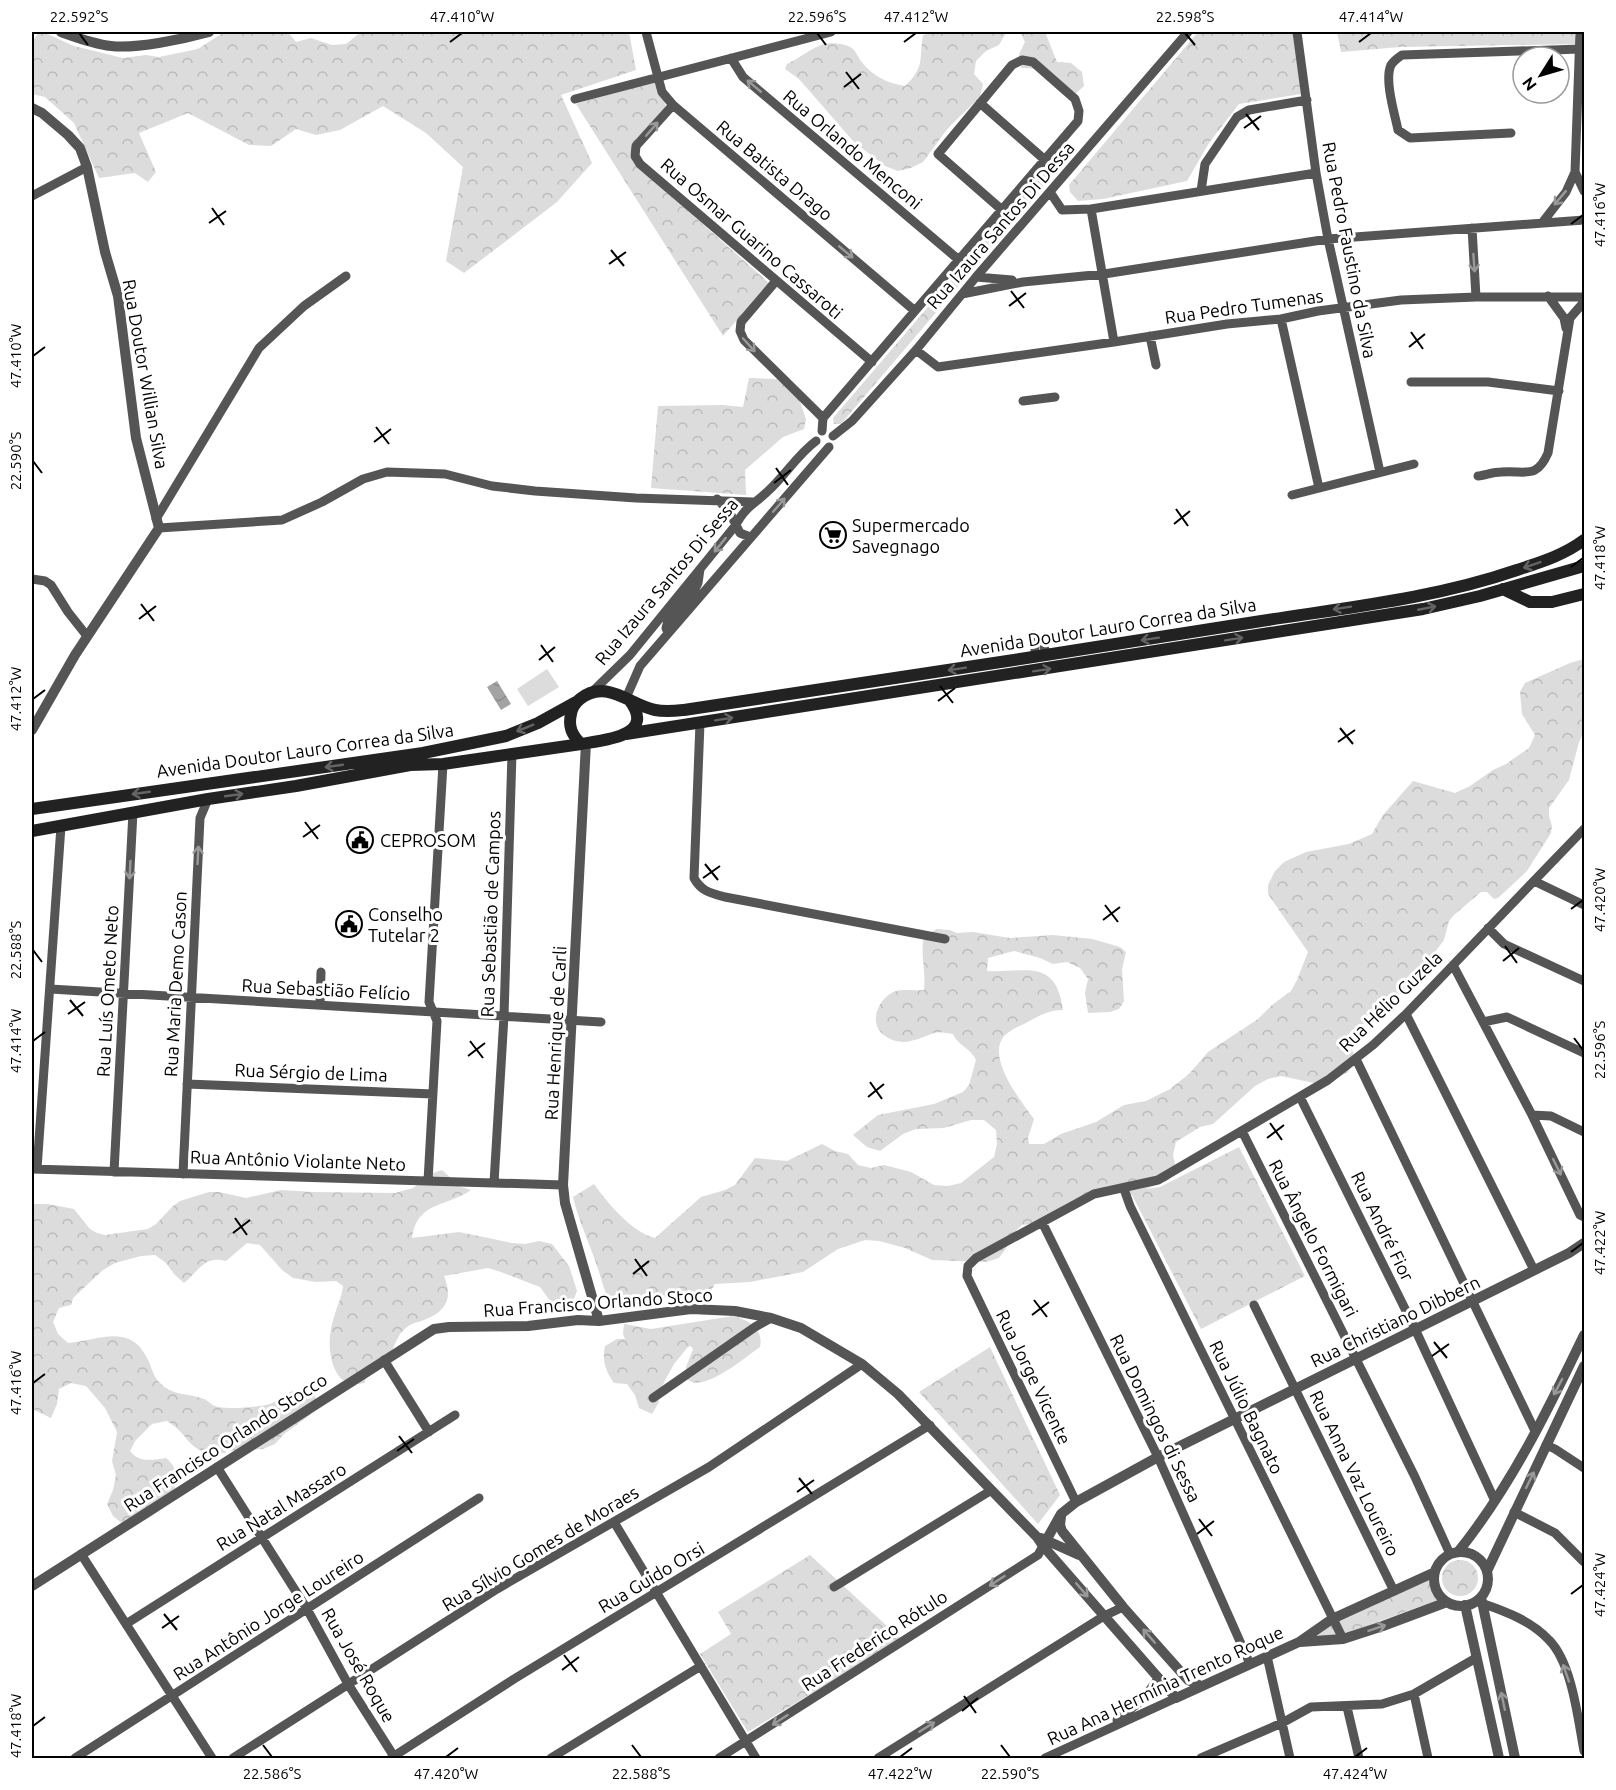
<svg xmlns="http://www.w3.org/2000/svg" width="1616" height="1790" viewBox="0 0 1616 1790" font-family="Ubuntu,sans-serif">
<defs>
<pattern id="forest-crowns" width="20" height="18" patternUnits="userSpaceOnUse" patternTransform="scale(1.5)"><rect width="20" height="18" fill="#dcdcdc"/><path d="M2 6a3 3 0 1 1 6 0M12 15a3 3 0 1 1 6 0" fill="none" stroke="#bbb"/></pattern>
<pattern id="water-waves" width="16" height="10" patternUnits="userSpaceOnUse" patternTransform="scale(1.5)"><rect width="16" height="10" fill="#a3a3a3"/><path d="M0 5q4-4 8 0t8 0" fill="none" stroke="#8b8b8b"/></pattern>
</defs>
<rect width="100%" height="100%" fill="#fff"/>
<path fill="url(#forest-crowns)" d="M39,32h4l31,14 49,12 23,-3 13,2 39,-8 26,-17h64l8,10 15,-4 21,7 14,-1 15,-12h268l7,38 -75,25 31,68 -35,39 -93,71 -18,-12 17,-94 -37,-34 -43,-27 -43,24 -24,5 -20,-6 -25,17 -22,-1 -61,-32 -49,20 17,39 -8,10 -13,-9 -36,5 -25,-55 -29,-26 -13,-3v-52z
M935,32l71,1 -7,12 -13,6 -10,10 -2,13 9,10 -3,13 -32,31 -25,34 -12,6 -13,3 -13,-5 -32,-25 -54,-62 -14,-10 2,-5c13,-6 25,-17 38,-20 7,-2 23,0 28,5 3,3 5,8 8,12 11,15 26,22 44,25 20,-19 14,-26 18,-51z
M1020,32h25l12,30 14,1 11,9 2,14 -9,8c-24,-1 -21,-19 -39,-25 -5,-1 -10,-1 -15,-1l-2,-14 6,-12z
M1198,32h95l8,62 -62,10 -30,39 -22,38 -84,18 -25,2 -8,-9 -1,-7z
M1337,32h238l1,12 -176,3 -59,5z
M655,81l11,25 -34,41 -2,9 4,7 135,120 -46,53 -147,-232z
M1053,161l7,6 -219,257h-7l-1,-6z
M749,378l28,1 22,20 7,20 -2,10 -21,8 -38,33 1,25 -95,-7 7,-82 65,-1 20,2z
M1584,659v73l-5,10 -10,38 -20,28v8l3,10 -1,7 -24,38 -29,27 -4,1 -7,-7h-6l-27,23 -5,6 -5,19 -36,48 -50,40 -8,17 6,15 -8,12 -18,10 -16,1 -33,-7 -13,3 -13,7 -42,38 -13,3 -24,15 -3,13 3,13 -7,12 -23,9 14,-2 79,-40 66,129 -104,53 -69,-134 -23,-6 -15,1 -30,15 -4,4 -24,14 -14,2 -10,9 -5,13 -8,11 -13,4 -54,-2 -27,-12 -26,-7 -14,-1 -27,9 -35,23 -53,10 -35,2 -9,15 -13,1 -13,-5 -14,1 -25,10h-27c-9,-11 -11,-21 -15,-34 -8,-26 -20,-49 -26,-75l21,-13c13,18 37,48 61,54l46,-41 24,-7 10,-5 20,-27 32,3 35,-17 13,7 13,3 10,11 13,3 13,-3 27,7 23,13 14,1 13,-3 33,-26 3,-13 -1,-14 -12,-10h-13l-27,8 -28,1 -13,5 -23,17 -13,-4 -14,-12 25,-20 56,-11 29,-12 6,-7 7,-25c-5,-12 -19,-15 -23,-26 -6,-1 -14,-3 -19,-1 -17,6 -31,15 -49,3 -18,-12 -7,-39 11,-45 6,-2 21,0 28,-1 2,-19 -4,-36 0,-54l13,-7 13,1 7,3 16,-1 37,6 43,-3 39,4 28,8 6,5 -4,17 2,32 -5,8 -9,3 -22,1 -3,-20 3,-14 -8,-11 -13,-6 -14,2 -13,-6 -26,-7 -26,7 -1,13c38,2 69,-14 76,39 -15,0 -26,7 -39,14 -7,3 -14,6 -20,12 -18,22 17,65 30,83l-6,19 1,6h15l17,-10 35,-12 28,-17 22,-4 24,-12 19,-15 19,-22 50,-33 14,-14 19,-14 6,-11 11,-28 -40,-58v-9l7,-14 9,-9 22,-10 43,-8 23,-10 11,-19 30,-34 42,12 15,-7 23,-16 13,-6 23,-16 6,-13 -13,-21 -2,-22 5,-9 45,-20z
M442,1170l19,17 10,3c-24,17 -54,11 -59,48l47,-6 53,11 13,1 14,-3 13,3 17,22 8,25 -5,13 -14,3 -10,-9 -8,-11 -39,-15 -13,-4 -44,8c9,22 3,35 -20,44 -5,2 -12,3 -17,7 -11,8 -12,21 -20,32 -7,8 -19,13 -23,24 -9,2 -19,1 -25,-7 -12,-16 -11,-41 -5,-59 3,-11 8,-20 9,-31l-7,-5 -20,1 -23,-4 -11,-8 -22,-25 -13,-2 -21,18c-22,-6 -27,10 -42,22l-10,-9 -8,-11 -11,-8 -14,1 -26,7 -12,7 -30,28 -2,7 -12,3 -6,14 5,12 10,9c29,-2 60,-20 78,13 6,10 6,20 15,28 12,12 28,9 43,15 4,1 7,6 11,7 11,4 44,1 55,-2 4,-1 8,-5 12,-7 10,-8 18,-8 30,-6l6,12 -8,12 -26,19 -9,10 -12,5 -37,2 -1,2c-37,4 -33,-17 -58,-32l-15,3 -17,17 -5,10c9,12 22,9 36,7 8,6 12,16 10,25 -4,25 -27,35 -47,46l-16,-13 -6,-12 6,-14 3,-15 -4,-14 5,-29 -12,-24 -19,-22 -15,-3 -12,6 -2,15 -6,14 -19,-9v-205h16l26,5 16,20 7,4 8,2 43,-6 8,-5 17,-18 7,-5 29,-9h10l27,6 35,-8 32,2 82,1 18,-5 20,-15z
M733,1316c16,4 31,13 27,31 -15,10 -59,49 -74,31v-11l7,-18 -2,-3 -3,1 -14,17 -16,29 1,9 -7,12 -13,-6 -4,-13 -8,-11 -13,-1c-9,-13 -12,-22 -9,-37l12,-7h8l-2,-5 1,-10 27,5z
M990,1347l70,148 -22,29 -119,-132z
M810,1555l91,84 -153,93 -48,-78 31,-20 -13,-22z
M1442 1578a18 18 0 1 1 36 0a18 18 0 1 1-36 0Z
M1431,1579l1,12 8,8 -95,35 -29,3 20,-16z"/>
<path fill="#dcdcdc" d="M547,669l12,18 -31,19 -11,-17z"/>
<path fill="url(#water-waves)" d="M497,681l14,23 -10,6 -14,-23z"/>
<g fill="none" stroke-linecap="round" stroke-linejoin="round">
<path stroke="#555" stroke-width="9" d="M646,32l16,60 11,13 242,206
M1297,32l19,141 12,66 52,233
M731,58l12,19 216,183
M575,99l256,-67
M980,103l65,57
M673,105l-37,41 -1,10 5,8 232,198
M1511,133l-101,5 -12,-8c-3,-15 -14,-50 -7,-65 2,-3 8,-8 11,-10l178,-6
M1575,172l9,19
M1201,191l4,-27 32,-47 12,-7 58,-10
M1050,192l12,18 29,-1 225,-36
M32,196l55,-29
M1091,209l23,133
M1542,223l24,-31 9,-20 5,-140
M1472,228l4,69
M976,277l36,3
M776,281l-35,41 -1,9 4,9 79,78
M962,294l61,-12 81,-8 224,-35 256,-19
M1548,296l16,22 2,10
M1281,319l38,169
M1150,336l6,29
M916,350l22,17 176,-25 113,-18 54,-5 37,-8 83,-11 75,-3h108
M1411,382h77l71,9
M1023,401l32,-4
M822,431l1,-13 255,-297 1,-10 -4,-12 -42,-37 -11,-2 -10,5 -74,89 64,56
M833,436l19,-15 64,-71 60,-73 212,-245
M1478,476c7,-1 16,-4 23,-4 25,-2 35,8 47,-19l22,-135 14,-16
M1292,495l122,-31
M717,499l12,12 11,22 10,4
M156,519l103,-171 45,-42 42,-30
M159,528l123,-8 40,-18 41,-23 24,-7 58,2 47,12 43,5 101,7 117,4
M32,579l13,2 6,4 17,27 19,24
M668,633l-2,-5 2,-7 27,-32 3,-6 2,-14
M1033,635l3,22
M1043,641l3,14
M592,692l38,-37 105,-129c11,-20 17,-20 32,-34 18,-16 30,-37 49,-51
M626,698l14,-32 189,-219
M700,723l-6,155c7,13 16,15 31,19l220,42
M1534,881l50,24
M1488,928l16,16 80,37
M1453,965l79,150 48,100 4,2
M50,989l551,33
M320,1005l1,-33
M1406,1014l128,256
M1483,1022l24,-5 77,36
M1356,1059l179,372
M187,1084l246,10
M1300,1097l115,232 80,172
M1532,1115l19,1 33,16
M1242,1131l173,346 35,77
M32,1169l531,16
M37,1169l24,-343
M114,1172l19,-360
M183,1174l17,-356 8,-19
M428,1181l9,-160 -8,-19 14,-238
M494,1183l10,-167 8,-263
M1124,1189l6,17 213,433
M1042,1222l116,235 92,207
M1254,1305l140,286
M384,1360l45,72
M653,1398l102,-71 16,-9
M1546,1445l9,4 29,19
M217,1467l90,142 41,75 47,74
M1076,1502l-109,-226 1,-10 8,-8 118,-64 64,-14 170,-100 45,-35 33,-31 178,-185
M1514,1512l41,21 29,29
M614,1522l142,236
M81,1554l131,204
M834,1587l156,-96
M1484,1604c23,8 47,17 65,36 23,23 29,79 35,111
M126,1624l329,-209
M1267,1656l23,102
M1414,1694l14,64
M1347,1707l12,51
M1117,1720l24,-19 18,-23
M75,1758l404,-260
M233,1758l264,-169 212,-122 153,-103
M391,1758l123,-79 416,-254
M551,1758l150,-92
M719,1758l319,-203 5,-9
M878,1758l226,-142 19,-9
M1045,1758l131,-60
M1201,1758l81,-35 29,-16 71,-3 32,-10 62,-36"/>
<path stroke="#555" stroke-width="10" d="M61,32c17,6 32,12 50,14 25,3 73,-7 98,-14
M32,108l10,5 26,22 12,13 7,19 18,85 13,44 18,142 23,90 -84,127 -43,75
M586,743l-23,442 2,18 34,118
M1061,1517l-1,8 2,6 61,76 65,73 13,6
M1041,1538l38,17
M1043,1546l18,-32 15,-12 82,-45 411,-204 15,-10
M1458,1552c53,-66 90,-142 126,-217
M1434 1579a27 27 0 1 1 54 0a27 27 0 1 1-54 0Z
M1487,1571l97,-205
M32,1586l402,-257 15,-2 79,-1 50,-6 21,1 92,-12 44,2 36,7 30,10 61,36 36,30 139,143 6,9 133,152 123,-56 33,-23 103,-47
M1481,1597l34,161
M1465,1605l34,153
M1300,1642l43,-3 40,-13 64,-24"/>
<path stroke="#222" stroke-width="12" d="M1503,589l27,13h22l32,-8
M630,701c26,35 -25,39 -49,43 -9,-9 -13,-17 -10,-30 1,-7 4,-11 9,-15 26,-21 50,6 75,11 10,2 19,1 29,0 190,-29 381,-57 571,-88 88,-14 178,-23 262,-52 24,-8 47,-15 67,-30
M626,734l797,-125 57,-13 104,-30
M32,809l391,-56 83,-17 32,-13 38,-21
M32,831l176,-32 88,-13 114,-21 33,-1 138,-20"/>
</g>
<defs><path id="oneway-shaft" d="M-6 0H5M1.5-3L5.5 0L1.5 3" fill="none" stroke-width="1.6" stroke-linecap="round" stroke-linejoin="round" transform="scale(1.5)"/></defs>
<g stroke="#999">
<use href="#oneway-shaft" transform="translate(754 86) rotate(-140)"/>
<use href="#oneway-shaft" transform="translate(652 129) rotate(-49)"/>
<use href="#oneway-shaft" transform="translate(1560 198) rotate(130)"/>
<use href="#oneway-shaft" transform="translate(846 252) rotate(40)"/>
<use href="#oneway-shaft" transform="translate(1474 263) rotate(86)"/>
<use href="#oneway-shaft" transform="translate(749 345) rotate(48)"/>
<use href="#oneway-shaft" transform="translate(779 505) rotate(-49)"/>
<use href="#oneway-shaft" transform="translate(720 545) rotate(129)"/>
<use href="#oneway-shaft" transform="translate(198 855) rotate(-87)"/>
<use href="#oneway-shaft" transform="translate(130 870) rotate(93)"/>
<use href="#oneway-shaft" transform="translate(1557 1167) rotate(64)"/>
<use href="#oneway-shaft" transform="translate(1558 1387) rotate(118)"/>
<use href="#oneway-shaft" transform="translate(1530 1480) rotate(-64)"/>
<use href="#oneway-shaft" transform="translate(997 1581) rotate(147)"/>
<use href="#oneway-shaft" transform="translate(1082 1590) rotate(49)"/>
<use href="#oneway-shaft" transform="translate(1377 1628) rotate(-18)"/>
<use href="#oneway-shaft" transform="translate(1149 1636) rotate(-131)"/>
<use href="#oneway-shaft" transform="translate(1566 1673) rotate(-109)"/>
<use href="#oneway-shaft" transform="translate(1503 1701) rotate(-102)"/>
<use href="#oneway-shaft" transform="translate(780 1720) rotate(147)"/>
<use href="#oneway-shaft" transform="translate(927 1727) rotate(-32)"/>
</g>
<g stroke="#646464">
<use href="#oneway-shaft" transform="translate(1532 565) rotate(161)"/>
<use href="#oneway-shaft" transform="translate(1342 608) rotate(171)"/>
<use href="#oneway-shaft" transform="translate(1427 608) rotate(-11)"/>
<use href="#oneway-shaft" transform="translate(1150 639) rotate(171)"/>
<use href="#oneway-shaft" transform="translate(1234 639) rotate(-9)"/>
<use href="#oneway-shaft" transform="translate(957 669) rotate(171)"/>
<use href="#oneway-shaft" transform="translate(1042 670) rotate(-9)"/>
<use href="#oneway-shaft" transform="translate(724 719) rotate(-9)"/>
<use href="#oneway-shaft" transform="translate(525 728) rotate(158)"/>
<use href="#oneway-shaft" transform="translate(334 766) rotate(172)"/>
<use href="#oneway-shaft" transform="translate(141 793) rotate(172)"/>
<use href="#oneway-shaft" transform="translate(234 795) rotate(-8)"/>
</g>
<path fill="none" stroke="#000" stroke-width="2" d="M79,33l9,12M817,33l9,12M1185,33l10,12M450,42l12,-9M904,42l12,-9M1359,42l12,-9M846,72l13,17M844,87l17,-13M1246,114l13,16M1244,128l17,-12M212,208l12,17M209,223l17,-12M1571,224l12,-9M611,250l13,16M609,264l17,-12M1011,291l13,17M1009,306l17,-13M1411,332l12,17M1409,347l16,-13M33,356l12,-9M376,427l13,17M374,442l17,-13M33,461l9,12M776,468l12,17M774,483l17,-13M1176,509l12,17M1174,524l16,-13M1571,567l12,-9M141,604l13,17M139,619l17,-13M541,645l12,17M539,660l16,-13M940,686l13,17M33,699l12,-9M938,701l17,-13M1340,728l13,16M1338,742l17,-12M305,822l13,17M303,837l17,-12M705,864l13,16M703,878l17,-12M1105,905l13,17M1571,909l12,-9M1103,920l17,-13M1505,946l12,17M33,950l9,12M1503,961l16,-13M70,1000l13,16M68,1014l17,-12M1574,1038l9,12M33,1041l12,-9M470,1041l13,17M468,1056l17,-13M870,1082l12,17M868,1097l16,-13M1270,1123l12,17M1267,1138l17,-13M235,1218l12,17M233,1233l17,-13M1571,1252l12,-9M635,1259l12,17M633,1274l16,-13M1034,1300l13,17M1032,1315l17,-13M1434,1342l13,16M1432,1356l17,-12M33,1383l12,-9M399,1436l13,17M397,1451l17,-12M799,1478l13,16M797,1492l17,-12M1199,1519l13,17M1197,1534l17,-13M1571,1594l12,-9M164,1614l13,16M162,1628l17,-12M564,1655l13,17M562,1670l17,-13M964,1696l12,17M962,1711l16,-13M33,1726l12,-9M263,1745l9,12M632,1745l9,12M1001,1745l9,12M446,1757l12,-9M900,1757l12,-9M1355,1757l12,-9"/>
<defs>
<symbol id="supermarket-ring" viewBox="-11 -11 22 22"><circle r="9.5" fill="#fff" stroke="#000" stroke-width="1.5"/><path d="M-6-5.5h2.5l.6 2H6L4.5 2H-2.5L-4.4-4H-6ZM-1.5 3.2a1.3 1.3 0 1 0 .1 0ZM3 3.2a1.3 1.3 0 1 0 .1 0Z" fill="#000"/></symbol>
<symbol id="civic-ring" viewBox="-11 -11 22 22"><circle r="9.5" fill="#fff" stroke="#000" stroke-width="1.5"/><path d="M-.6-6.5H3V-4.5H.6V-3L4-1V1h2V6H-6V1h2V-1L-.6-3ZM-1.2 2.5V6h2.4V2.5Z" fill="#000"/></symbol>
</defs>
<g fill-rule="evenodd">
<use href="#supermarket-ring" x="818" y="520" width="30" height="30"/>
<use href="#civic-ring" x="345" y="825" width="30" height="30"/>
<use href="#civic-ring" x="334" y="909" width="30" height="30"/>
</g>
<g text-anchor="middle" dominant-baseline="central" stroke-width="6" stroke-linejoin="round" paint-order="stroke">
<g font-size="18" fill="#000" stroke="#fff">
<text transform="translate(853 149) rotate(40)">Rua Orlando Menconi</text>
<text transform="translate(775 170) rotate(40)">Rua Batista Drago</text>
<text transform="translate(1000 225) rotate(-49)">Rua Izaura Santos Di Dessa</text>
<text transform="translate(752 238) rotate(41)">Rua Osmar Guarino Cassaroti</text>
<text transform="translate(1350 250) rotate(79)">Rua Pedro Faustino da Silva</text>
<text transform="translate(1244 306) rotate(-8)">Rua Pedro Tumenas</text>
<text transform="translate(146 374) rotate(80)">Rua Doutor Willian Silva</text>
<text transform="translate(666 581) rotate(-50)">Rua Izaura Santos Di Sessa</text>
<text transform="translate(1108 627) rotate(-9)">Avenida Doutor Lauro Correa da Silva</text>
<text transform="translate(305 750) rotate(-8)">Avenida Doutor Lauro Correa da Silva</text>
<text transform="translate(490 914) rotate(-88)">Rua Sebastião de Campos</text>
<text transform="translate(175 984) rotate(-87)">Rua Maria Demo Cason</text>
<text transform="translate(326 989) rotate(3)">Rua Sebastião Felício</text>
<text transform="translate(107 991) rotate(-87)">Rua Luís Ometo Neto</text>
<text transform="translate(1390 1001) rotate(-44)">Rua Hélio Guzela</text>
<text transform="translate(555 1033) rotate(-87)">Rua Henrique de Carli</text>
<text transform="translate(311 1072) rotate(2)">Rua Sérgio de Lima</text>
<text transform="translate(298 1160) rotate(2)">Rua Antônio Violante Neto</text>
<text transform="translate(1383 1226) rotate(64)">Rua André Fior</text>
<text transform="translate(1314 1238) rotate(63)">Rua Ângelo Formigari</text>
<text transform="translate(598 1302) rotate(-4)">Rua Francisco Orlando Stoco</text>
<text transform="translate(1395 1321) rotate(-26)">Rua Christiano Dibbern</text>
<text transform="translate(1034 1377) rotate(64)">Rua Jorge Vicente</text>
<text transform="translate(1247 1407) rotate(64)">Rua Júlio Bagnato</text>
<text transform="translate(1156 1418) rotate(64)">Rua Domingos di Sessa</text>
<text transform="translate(225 1442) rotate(-33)">Rua Francisco Orlando Stocco</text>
<text transform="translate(1355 1473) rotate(64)">Rua Anna Vaz Loureiro</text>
<text transform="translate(281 1506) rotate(-32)">Rua Natal Massaro</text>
<text transform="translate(540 1548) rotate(-31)">Rua Sílvio Gomes de Moraes</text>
<text transform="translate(651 1577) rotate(-31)">Rua Guido Orsi</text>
<text transform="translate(268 1615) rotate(-33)">Rua Antônio Jorge Loureiro</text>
<text transform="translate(874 1640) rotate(-33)">Rua Frederico Rótulo</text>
<text transform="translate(359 1665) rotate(60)">Rua José Roque</text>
<text transform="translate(1165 1685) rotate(-25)">Rua Ana Hermínia Trento Roque</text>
</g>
<g font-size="18" fill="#000" stroke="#fff" text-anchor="start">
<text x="852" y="525">Supermercado<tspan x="852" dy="21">Savegnago</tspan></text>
<text x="380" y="840">CEPROSOM</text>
<text x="368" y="914">Conselho<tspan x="368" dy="21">Tutelar 2</tspan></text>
</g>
</g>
<rect width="1616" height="1790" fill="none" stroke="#ffffff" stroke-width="66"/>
<g transform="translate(1541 75) rotate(233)"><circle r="28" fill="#ffffff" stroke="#999999" stroke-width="1.5"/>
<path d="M0-4.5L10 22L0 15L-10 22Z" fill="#000000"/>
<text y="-9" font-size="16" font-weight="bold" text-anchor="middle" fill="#000000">N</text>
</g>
<rect x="33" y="33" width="1550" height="1724" fill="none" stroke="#000" stroke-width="2"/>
<g font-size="15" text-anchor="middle" fill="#000">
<text x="79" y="22">22.592°S</text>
<text x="462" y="22">47.410°W</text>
<text x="817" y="22">22.596°S</text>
<text x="916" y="22">47.412°W</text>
<text x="1185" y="22">22.598°S</text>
<text x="1371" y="22">47.414°W</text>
<text transform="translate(1600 215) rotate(-90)" y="5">47.416°W</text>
<text transform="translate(16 356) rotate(-90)" y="5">47.410°W</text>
<text transform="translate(16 461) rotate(-90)" y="5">22.590°S</text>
<text transform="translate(1600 558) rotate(-90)" y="5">47.418°W</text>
<text transform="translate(16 699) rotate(-90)" y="5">47.412°W</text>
<text transform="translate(1600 900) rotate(-90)" y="5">47.420°W</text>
<text transform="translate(16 950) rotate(-90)" y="5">22.588°S</text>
<text transform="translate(16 1041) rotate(-90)" y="5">47.414°W</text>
<text transform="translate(1600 1050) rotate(-90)" y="5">22.596°S</text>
<text transform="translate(1600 1243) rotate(-90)" y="5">47.422°W</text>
<text transform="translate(16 1383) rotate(-90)" y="5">47.416°W</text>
<text transform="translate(1600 1585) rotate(-90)" y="5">47.424°W</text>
<text transform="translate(16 1726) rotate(-90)" y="5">47.418°W</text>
<text x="272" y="1779">22.586°S</text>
<text x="446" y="1779">47.420°W</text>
<text x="641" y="1779">22.588°S</text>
<text x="900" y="1779">47.422°W</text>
<text x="1010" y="1779">22.590°S</text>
<text x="1355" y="1779">47.424°W</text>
</g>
</svg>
